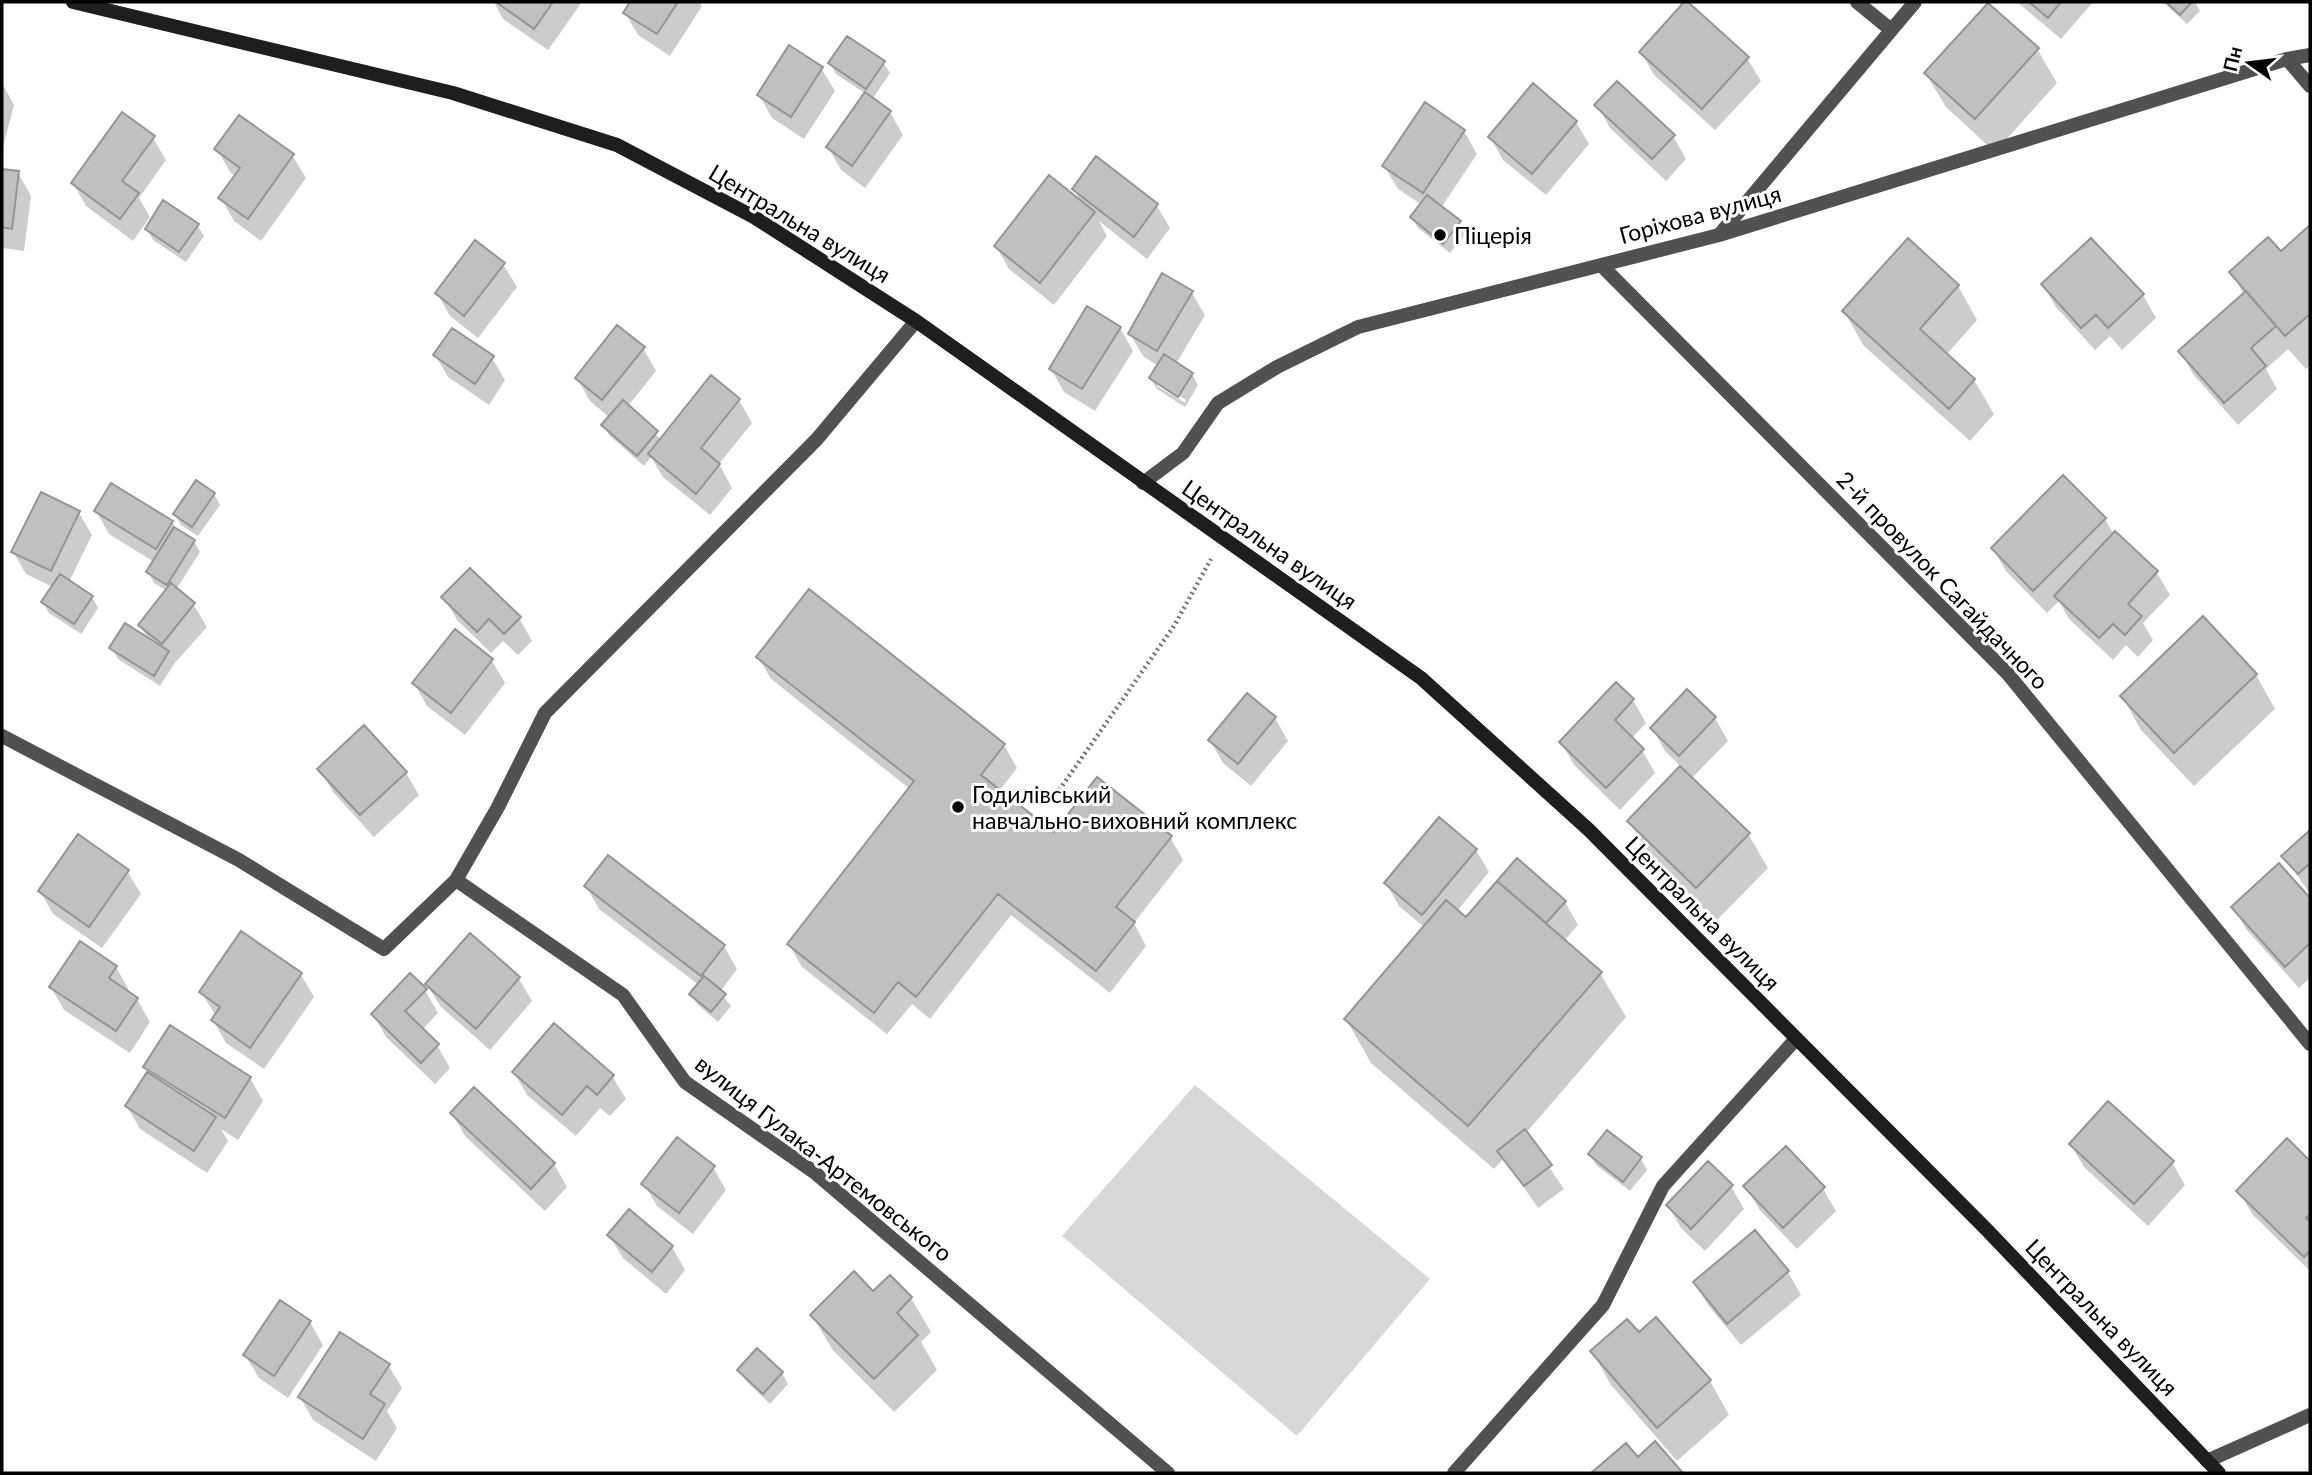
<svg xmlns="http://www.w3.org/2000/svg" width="2312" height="1475" viewBox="0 0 2312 1475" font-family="Lato,sans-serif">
<rect width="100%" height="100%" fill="#fff"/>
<path fill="#d8d8d8" d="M1195,1085l235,194 -133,157 -235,-200z"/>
<path fill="#0003" fill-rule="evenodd" d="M494,2h88l-34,48 -45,-31z
M632,2h68l2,4 -32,50 -32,-21 -13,-22z
M1686,2l61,56 14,23 -46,49 -61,-55 -13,-23z
M2017,2h76l-32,37z
M2163,2h32l5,9 -13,13z
M2037,49l20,34 -62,69 -49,-45 -20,-33z
M883,62l7,11 -17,25 17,14 13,23 -38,53 -24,-18 -13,-23 38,-53 -30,-20 -6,-11z
M821,68l14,23 -31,48 -32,-21 -13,-23z
M2,83l12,22 -12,46z
M1597,105l76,31 13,23 -20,22 -56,-53z
M1576,122l13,22 -43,51 -43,-35 -13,-23z
M1464,131l13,23 -36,54 18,15 7,10 -16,20 -32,-25 -6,-11 10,-12 -24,-16 -14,-23z
M153,138l13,22 -27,38 11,19 -17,24 -47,-35 -13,-23z
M217,149l75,6 14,23 -45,63 -27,-20 -13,-23 15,-21 -6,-5z
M1097,159l60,47 13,22 -23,31 -48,-38 8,15 -53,69 -45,-36 -13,-23 86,-42 -8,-15z
M2,171l16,2 13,23 -7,55 -22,-3z
M197,225l7,11 -18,26 -33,-22 -6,-11z
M2310,228v138l-4,3 -18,-20 -22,20 11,20 -39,36 -45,-51 -13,-23 64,-56 -13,-23 50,-19z
M503,264l14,23 -39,51 -28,-22 -13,-23z
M2043,285l100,10 13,23 -34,32 -12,-14 -15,14 -39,-43z
M1958,286l19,34 -31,35 28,25 20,34 -24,27 -107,-96 -19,-34z
M1192,293l13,22 -29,49 16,10 6,11 -13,22 -28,-18 -6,-11 7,-12 -15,-10 -13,-22zM1157,382l29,18 -1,3 -28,-17z
M1120,328l13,23 -38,60 -31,-19 -13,-23z
M643,348l13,23 -28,35 33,34 50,-63 28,23 13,23 -33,41 13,24 -22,27 -47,-38 -12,-20 -7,9 -34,-30 -6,-11 6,-7 -20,-17 -13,-23z
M435,355l57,3 13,22 -16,25 -41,-28z
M2063,478l42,41 9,16 43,38 13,22 -27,28 10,17 -15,17 -12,-12 -13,15 -44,-41 -10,-18 -12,12 -41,-42 -13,-22z
M42,494l37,19 13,22 -23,47 23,15 6,11 -17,26 -32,-21 -6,-11 10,-15 -27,-13 -13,-22z
M214,494l6,11 -22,31 -17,-11 -6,-11z
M96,511l76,11 5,9 17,10 6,11 -24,38 17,14 14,23 -33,37 -14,22 -42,-27 -7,-11 38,-8 -9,-15 27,-34 -13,-8 -6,-11 6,-10 -45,-28z
M444,597l75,21 13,23 -14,14 -15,-14 -12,12 -34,-33z
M455,632l37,29 13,22 -40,52 -38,-29 -13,-23z
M758,657l246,88 13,23 -18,23 55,43 116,3 13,23 -49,63 12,23 -36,47 -99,-78 -81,104 -18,-15 -25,30 -85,-67 -13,-23 121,-155 -139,-110z
M2256,675l19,34 -81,77 -53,-56 -19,-34z
M1616,684l17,16 13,23 -15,16 11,11 13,23 -35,37 -46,-45 -13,-23z
M1247,695l28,23 13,23 -37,45 -28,-23 -13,-23z
M1715,718l13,23 -37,38 57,55 20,34 -52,53 -67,-66 -20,-34 52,-54 -16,-16 -13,-23z
M320,769l86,4 13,22 -45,42 -41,-45z
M2310,832v62l-26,-38z
M1476,850l13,22 -32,39 9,9 51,-59 48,41 13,23 -14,16 36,32 26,44 -100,116 38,56 -26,19 -34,-50 -10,11 -123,-106 -25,-44 78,-92 -25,-21 -13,-23z
M608,857l116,89 13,23 -17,23 11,14 -13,16 -20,-17 -7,-11 8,-9 -100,-76 -13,-23z
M2279,866l31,34v78l-11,10 -53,-59 -13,-22z
M127,871l14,23 -39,54 -49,-34 -13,-23z
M470,936l49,43 13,22 -42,49 -49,-43 -14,-22z
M116,967l13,23 -2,3 10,6 13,23 -20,31 -66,-43 -13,-23z
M301,975l13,22 -50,72 -38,-26 -13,-23 3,-4 -15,-24z
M425,990l13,23 -16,17 15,15 13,23 -15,16 -49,-47 -13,-23z
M145,1067l105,11 13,23 -25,39 -17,-11 7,12 -21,32 -67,-44 -13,-23 22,-33z
M514,1072l98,4 14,23 -16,17 -10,-8 -24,28 -49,-41z
M452,1113l102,51 13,23 -22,24 -80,-75z
M1607,1132l34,27 6,11 -17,21 -34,-26 -6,-11z
M2287,1141l23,22v108l-58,-57 -13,-23z
M2071,1145l101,17 13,23 -37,41 -64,-59z
M713,1167l13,23 -33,44 -36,-28 -13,-22z
M1731,1186l13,23 -39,42 -24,-23 -13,-22z
M1746,1186l77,3 13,22 -39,38 -38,-40z
M629,1212l43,35 13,23 -19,24 -43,-36 -14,-23z
M1755,1233l33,39 13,23 -60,50 -33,-40 -13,-22z
M890,1277l21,21 20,34 -10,10 16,28 -43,42 -62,-63 -20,-34 61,-22z
M310,1322l13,23 -35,53 -29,-20 -14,-23z
M1638,1335l72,46 19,34 -52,46 -66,-76 -19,-34z
M388,1365l14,23 -15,23 10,17 -21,33 -63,-41 -13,-23z
M739,1370l43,3 6,11 -18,20 -24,-23z"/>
<path fill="#c0c0c0" stroke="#959595" stroke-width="2" d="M496,2h57l-19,27z
M630,2h48l-21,32 -34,-21z
M1684,2h4l61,55 -47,52 -63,-57z
M2029,2h32l-13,16z
M2166,2h26l-12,13z
M1988,3l51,45 -64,71 -51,-46z
M847,36l38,25 -19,28 -38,-26z
M789,45l34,22 -32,50 -34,-22z
M1617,81l58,54 -23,24 -58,-54z
M1533,83l44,38 -45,53 -44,-37z
M865,92l26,19 -39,55 -26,-19z
M1425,102l40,28 -42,63 -41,-27z
M122,112l33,24 -33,45 17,12 -19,26 -49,-36z
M239,115l55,39 -46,65 -30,-21 22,-30 -26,-19z
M1096,156l62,48 -24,33 -62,-48z
M2,169l17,2 -7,58 -10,-2z
M1049,175l46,37 -55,71 -46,-37z
M1427,195l34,26 -18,23 -33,-27z
M163,200l36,24 -20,28 -34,-23z
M2310,225v89l-25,22 -56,-64 39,-35 13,14z
M1908,238l51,47 -39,44 55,50 -26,30 -107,-98z
M2091,238l53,56 -36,34 -12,-13 -15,13 -40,-44z
M475,240l30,23 -41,53 -29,-23z
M1162,273l31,18 -36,60 -29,-17z
M2246,291l30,35 -25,22 15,18 -42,37 -46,-52z
M1087,306l34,21 -39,62 -33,-20z
M617,325l28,22 -43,53 -27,-22z
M452,328l42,28 -19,28 -42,-29z
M1164,354l29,19 -15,24 -29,-19z
M711,375l29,24 -39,49 19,16 -24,30 -48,-40z
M623,400l35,31 -21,25 -36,-31z
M2063,475l43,43 -73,73 -42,-43z
M196,480l19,13 -23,34 -19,-13z
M111,483l62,38 -17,28 -62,-38z
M41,492l39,19 -29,60 -40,-19z
M174,527l21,13 -28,45 -21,-13z
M2115,531l43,40 -30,33 14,12 -17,19 -12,-11 -14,14 -45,-42z
M470,568l51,49 -17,17 -15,-15 -12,13 -36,-35z
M60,574l33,22 -19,28 -33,-22z
M171,583l24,20 -33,41 -24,-19z
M809,589l196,155 -24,31 73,57 43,-55 75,59 -56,71 19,15 -39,49 -98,-77 -82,103 -18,-15 -24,31 -87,-69 127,-163 -158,-124z
M2203,616l54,58 -83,79 -54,-57z
M125,623l44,28 -15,25 -45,-28z
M455,629l38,30 -42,54 -39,-30z
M1616,682l18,17 -19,21 29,29 -38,39 -47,-46z
M1687,689l29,28 -37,39 -29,-28z
M1247,693l29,24 -38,47 -30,-24z
M364,725l43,47 -47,43 -43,-46z
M1680,766l70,67 -54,55 -69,-67z
M1439,817l38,32 -55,66 -38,-32z
M2310,830v33l-12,11 -17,-18z
M78,834l51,36 -40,57 -51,-36z
M608,855l117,90 -24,31 -117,-90z
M1517,858l49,43 -20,22 -49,-42z
M2279,863l31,35v45l-25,24 -54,-60z
M1497,881l105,91 -134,154 -124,-107 102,-119 20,17z
M241,931l61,42 -52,75 -39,-28 9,-13 -21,-15z
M470,933l50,44 -44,52 -51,-45z
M80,941l37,25 -8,12 29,20 -22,33 -67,-44z
M410,973l17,16 -22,22 34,33 -18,19 -50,-49z
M704,976l22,18 -15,18 -22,-18z
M554,1023l60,52 -17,20 -10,-9 -25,29 -50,-43z
M170,1025l81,52 -26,41 -82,-51z
M147,1072l69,45 -22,34 -69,-45z
M474,1087l81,76 -24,26 -81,-76z
M2108,1101l66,60 -40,43 -65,-60z
M1525,1129l27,36 -28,21 -27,-35z
M1607,1130l35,27 -19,25 -35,-28z
M677,1137l38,29 -36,47 -38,-29z
M2287,1138l23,23v53l-4,4 4,4v29l-6,6 -68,-66z
M1786,1146l39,41 -42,41 -40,-42z
M1708,1161l25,24 -42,44 -25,-24z
M629,1209l44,37 -21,26 -45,-37z
M1755,1230l34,41 -62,53 -34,-42z
M854,1271l19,20 17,-16 22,22 -15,16 21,22 -44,44 -64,-64z
M280,1300l31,21 -37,55 -31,-21z
M1656,1317l55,63 -54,48 -67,-77 37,-32 12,13z
M340,1332l50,32 -20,30 15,10 -22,35 -65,-42z
M757,1348l26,24 -20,22 -26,-24z
M1655,1441l28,32h-92l35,-30 12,14z"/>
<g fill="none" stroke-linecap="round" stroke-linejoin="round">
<path stroke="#737373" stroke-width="4.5" stroke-dasharray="2 3.5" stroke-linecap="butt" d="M1053,799l121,-173 37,-67"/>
<path stroke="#515151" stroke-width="14" d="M1857,2l33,27
M2287,59l23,27
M1720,234l195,-232
M1601,265l407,409 302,370
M1143,483l40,-30 35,-50 59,-36 81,-40 361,-92 568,-176 23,-4
M2,736l237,124 145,89 72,-69 42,-73 47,-94 272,-274 99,-118
M456,880l167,115 62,87 129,90 354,301
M2207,1461l103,-46
M1454,1473l149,-168 60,-119 132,-146"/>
<path stroke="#1e1e1e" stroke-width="14" d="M73,2l380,91 164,52 137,72 162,104 505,357 168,152 399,401 231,242"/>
</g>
<g fill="#000" stroke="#fff" stroke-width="2.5">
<circle cx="1440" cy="235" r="7"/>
<circle cx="958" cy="807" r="7"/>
</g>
<g text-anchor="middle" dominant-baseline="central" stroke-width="6" stroke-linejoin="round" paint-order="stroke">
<g font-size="23" fill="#000" stroke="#fff">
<text transform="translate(1700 214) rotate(-15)">Горіхова вулиця</text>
<text transform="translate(800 223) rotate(31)">Центральна вулиця</text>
<text transform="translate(1270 544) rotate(35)">Центральна вулиця</text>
<text transform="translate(1943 580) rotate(46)">2-й провулок Сагайдачного</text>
<text transform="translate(1703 913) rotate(45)">Центральна вулиця</text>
<text transform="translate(824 1158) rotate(38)">вулиця Гулака-Артемовського</text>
<text transform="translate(2102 1317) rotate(46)">Центральна вулиця</text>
</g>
<g font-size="23" fill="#000" stroke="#fff" text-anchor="start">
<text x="1454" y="235">Піцерія</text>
<text x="972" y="794">Годилівський<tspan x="972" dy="26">навчально-виховний комплекс</tspan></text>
</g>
</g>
<rect width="2312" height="1475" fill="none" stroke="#000000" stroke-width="7"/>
<g transform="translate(2249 63) rotate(284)" stroke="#ffffff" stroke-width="5" paint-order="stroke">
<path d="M0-5L12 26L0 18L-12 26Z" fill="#000000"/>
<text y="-10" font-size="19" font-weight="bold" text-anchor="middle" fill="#000000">Пн</text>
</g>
</svg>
